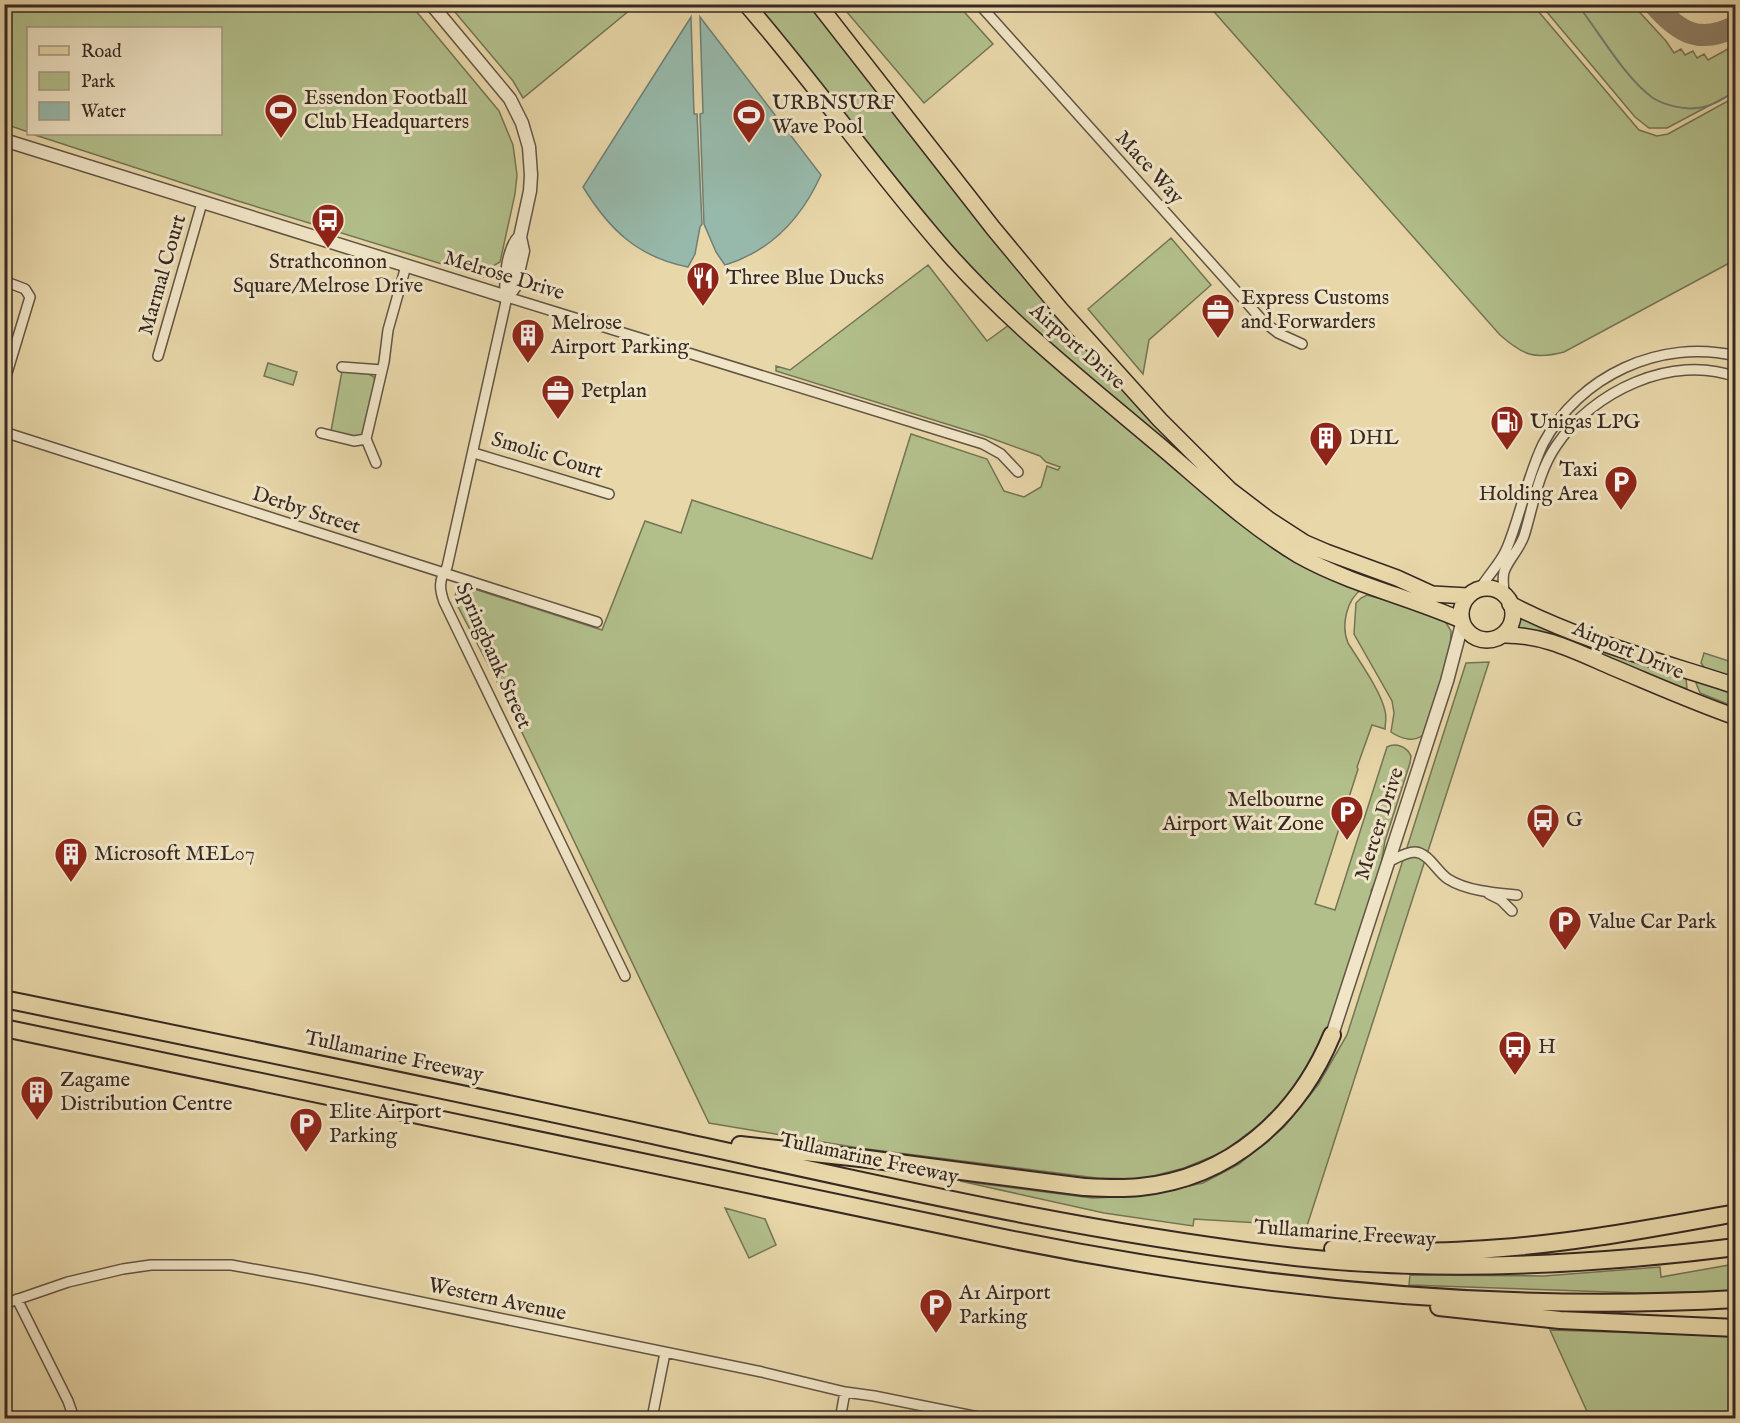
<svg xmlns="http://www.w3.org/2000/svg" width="1740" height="1423" viewBox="0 0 1740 1423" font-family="'IM FELL English',serif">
<rect width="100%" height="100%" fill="#e8d7a9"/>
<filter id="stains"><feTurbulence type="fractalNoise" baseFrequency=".00333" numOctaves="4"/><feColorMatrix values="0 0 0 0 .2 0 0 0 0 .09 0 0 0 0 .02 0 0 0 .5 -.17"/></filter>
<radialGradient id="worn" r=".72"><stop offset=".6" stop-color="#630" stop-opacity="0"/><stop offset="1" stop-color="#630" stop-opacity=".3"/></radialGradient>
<path fill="#b2bf8b" stroke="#747456" stroke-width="1.5" d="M4,5h407l88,106 14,34 4,30 -2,19 -15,68 -14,8 1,4 -3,3 -246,-76 -206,-67h188v-106h-192v104l-23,-8z
M449,5h187l-113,93 -10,-17z
M755,5h55l187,240 71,83 134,144 -3,4 -183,-163 -67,-70z
M841,5h117l35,39 -69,59z
M1208,5h325l106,125 18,6 11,-2 67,-37v163l-171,92c-30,8 -41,3 -64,-17z
M1541,5h92l33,36 8,12 7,-4 4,6 8,-4 4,7 7,-4 4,6 27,-15v47l-68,36h-18l-14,-11z
M1171,238l40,47 -62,55 -6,34 -55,-65z
M928,265l59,76 22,-16 40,37 313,227c-16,11 -21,37 -14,54 11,18 33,48 37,68 2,6 0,13 0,18l-13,-4 -15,42 1,2 -43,135 20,6 52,-163c9,-5 20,0 24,9l-1,7 -25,78 -5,30 -9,20 3,2 -47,138 -34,62 -29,28 -41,31 -39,16 -42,11 -45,-1 -238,-30 -150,-25 -203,-424 -52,-100 5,-15 143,46 43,-109 36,12 11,-33 180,59 39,-125 76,25 17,32 20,6 17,-10 6,-21 11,4 2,-3 -14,-5 -6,-6 -55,-20 -209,-65v-5l14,4z
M268,363l29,9 -4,13 -29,-9z
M342,371l23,1 9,5 1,5 -11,51c-10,8 -22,1 -33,-2z
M1367,595l52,14 26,12 6,10 -1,22 -26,81c-9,9 -23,5 -33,-2l3,-19 -2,-12 -38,-67 2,-31 5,-5z
M1520,617l166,60 1,12 -170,-60z
M1704,653l31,10v17l-29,-10 -5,-7z
M1489,662l-182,564 -113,-7 -1,7 -89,-13 -144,-32 132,17 47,-2 64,-13 36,-19 45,-37 34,-42 29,-50 119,-372z
M1700,679l35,12v16l-35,-14 -4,-10z
M725,1208l40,11 11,26 -27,13z
M1735,1264v27l-97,2 -229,-8 1,-10 134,1 116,-9 1,10z
M1550,1330l185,6v77l-11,5h-134z"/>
<path fill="#97b9ab" stroke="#707f74" stroke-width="1.5" d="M691,17l3,97h3l5,110 -2,3 -5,27 -7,13c-51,-10 -79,-38 -105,-80z
M700,17l121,158c-19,42 -50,76 -96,90l-9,-13 -12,-28 -4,-110 3,-1z"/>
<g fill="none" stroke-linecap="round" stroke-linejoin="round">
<path stroke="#707f74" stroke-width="2" d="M1577,4c23,29 47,73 76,94 11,7 31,12 44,10 14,-1 27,-10 39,-17"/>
<path stroke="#8f8066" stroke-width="22" d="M1654,4c25,29 46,41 82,22"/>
<defs>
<path id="minor" d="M979,4l284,317 15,12 24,11
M4,281l21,8 5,8 -26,86
M158,356l44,-153
M342,367l40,3
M4,432l593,190
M321,433l33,8 12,-2
M474,453l135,41
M376,463l-10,-24 18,-77 4,-32 18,-64
M1480,589c8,-14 21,-26 27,-41 14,-34 20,-71 36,-104 36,-68 117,-106 193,-88
M1504,595c0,-7 -2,-16 0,-23 4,-12 15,-22 20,-36 9,-29 14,-64 32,-90 36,-54 116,-93 180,-69
M1388,862c8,-4 19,-10 27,-10 14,1 22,20 33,27 19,12 47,14 69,16
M1489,894l12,6 11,11
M625,976l-181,-374c-5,-14 -5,-22 3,-35l60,-270 476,147 18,10 17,18
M17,1299l51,102 6,17
M4,1304l64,-22 55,-13 28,-4h80l78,14 453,93 83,20 29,4 109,22
M652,1418l13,-65
M843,1418l-2,-4 4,-22"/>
<path id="tertiary" d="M431,4l79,95 12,24 7,24 2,28 -1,16 -10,46 3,14 -8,35 -8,11
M4,140l503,157
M507,297c-2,-16 1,-49 13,-60
M1332,1035l115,-354 15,-57"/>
<path id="primary" d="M746,4c72,83 134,173 207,255 61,67 131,123 200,181 48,40 93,84 147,116 50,28 109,41 161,64
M818,4l175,224 68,82 99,110 70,70 38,29 37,24 21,9 71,26 35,16 36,2
M1461 614a26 26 0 1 1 52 0a26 26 0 1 1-52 0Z
M1510,604c71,37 150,57 226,82
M1502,635c41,-1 73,16 110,32 41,17 81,35 124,50"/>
<path id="motorway" d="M4,999c223,46 445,91 666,140 207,45 414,94 625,118 143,16 298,8 441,-10
M4,1028l1000,210c240,49 487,75 732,61
M740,1145l120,13 224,29c19,1 37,2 56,0 90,-9 158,-70 192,-152
M1333,1249c46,2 91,4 137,1 89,-4 178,-21 266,-37
M1439,1307l121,13 176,8"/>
</defs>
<use href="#minor" stroke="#625444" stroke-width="12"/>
<use href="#tertiary" stroke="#625444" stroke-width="15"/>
<use href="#primary" stroke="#362822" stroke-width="18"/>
<use href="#motorway" stroke="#362822" stroke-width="20"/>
<use href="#minor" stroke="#f0e5c7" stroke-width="9"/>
<use href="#tertiary" stroke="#f0e5c7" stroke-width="12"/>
<use href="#primary" stroke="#e8d7a9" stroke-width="15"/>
<use href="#motorway" stroke="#e8d7a9" stroke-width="16"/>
</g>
<defs>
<symbol id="stadium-pin" viewBox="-11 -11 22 30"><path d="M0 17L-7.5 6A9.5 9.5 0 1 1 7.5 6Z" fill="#8f2418" stroke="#f0e5c7"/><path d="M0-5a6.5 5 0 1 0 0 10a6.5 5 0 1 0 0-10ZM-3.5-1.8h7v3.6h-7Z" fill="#fff"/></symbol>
<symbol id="bus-pin" viewBox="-11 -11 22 30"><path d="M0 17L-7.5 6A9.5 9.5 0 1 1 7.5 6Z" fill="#8f2418" stroke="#f0e5c7"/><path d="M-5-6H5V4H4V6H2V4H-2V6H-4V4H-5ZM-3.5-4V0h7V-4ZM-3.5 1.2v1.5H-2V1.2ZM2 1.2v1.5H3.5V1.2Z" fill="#fff"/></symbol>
<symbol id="restaurant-pin" viewBox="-11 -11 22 30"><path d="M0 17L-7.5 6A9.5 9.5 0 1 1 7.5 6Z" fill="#8f2418" stroke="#f0e5c7"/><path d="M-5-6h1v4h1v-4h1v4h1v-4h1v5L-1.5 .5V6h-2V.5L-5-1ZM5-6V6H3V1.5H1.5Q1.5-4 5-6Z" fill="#fff"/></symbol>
<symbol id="office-pin" viewBox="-11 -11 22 30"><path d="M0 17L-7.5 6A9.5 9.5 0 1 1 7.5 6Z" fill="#8f2418" stroke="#f0e5c7"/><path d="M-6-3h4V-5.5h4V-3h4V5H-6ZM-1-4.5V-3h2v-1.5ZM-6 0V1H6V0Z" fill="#fff"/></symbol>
<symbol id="building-pin" viewBox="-11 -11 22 30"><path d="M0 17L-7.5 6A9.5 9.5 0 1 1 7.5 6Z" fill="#8f2418" stroke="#f0e5c7"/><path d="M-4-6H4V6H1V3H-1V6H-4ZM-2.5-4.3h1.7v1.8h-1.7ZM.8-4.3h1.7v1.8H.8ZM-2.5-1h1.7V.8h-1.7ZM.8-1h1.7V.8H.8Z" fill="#fff"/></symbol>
<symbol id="fuel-pin" viewBox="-11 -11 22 30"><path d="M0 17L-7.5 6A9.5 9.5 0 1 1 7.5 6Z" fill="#8f2418" stroke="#f0e5c7"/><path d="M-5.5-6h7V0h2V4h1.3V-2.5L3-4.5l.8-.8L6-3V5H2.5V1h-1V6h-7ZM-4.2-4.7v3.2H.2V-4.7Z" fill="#fff"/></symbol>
<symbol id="parking-pin" viewBox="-11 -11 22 30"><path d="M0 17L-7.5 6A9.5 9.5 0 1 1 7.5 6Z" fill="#8f2418" stroke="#f0e5c7"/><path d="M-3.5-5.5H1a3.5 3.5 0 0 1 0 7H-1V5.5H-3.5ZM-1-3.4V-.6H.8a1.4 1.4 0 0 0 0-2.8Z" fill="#fff"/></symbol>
</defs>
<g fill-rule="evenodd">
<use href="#stadium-pin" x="262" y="91" width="38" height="52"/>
<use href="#stadium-pin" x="730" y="96" width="38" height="52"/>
<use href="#bus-pin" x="309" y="201" width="38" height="52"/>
<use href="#restaurant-pin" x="684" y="259" width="38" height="52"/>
<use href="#office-pin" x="1199" y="291" width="38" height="52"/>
<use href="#building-pin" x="509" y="316" width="38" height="52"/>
<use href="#office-pin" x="539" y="372" width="38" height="52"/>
<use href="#fuel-pin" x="1488" y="403" width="38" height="52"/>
<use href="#building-pin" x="1307" y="419" width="38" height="52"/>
<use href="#parking-pin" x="1602" y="463" width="38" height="52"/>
<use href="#parking-pin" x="1328" y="793" width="38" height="52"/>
<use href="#bus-pin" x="1524" y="801" width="38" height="52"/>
<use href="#building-pin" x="52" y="835" width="38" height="52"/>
<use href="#parking-pin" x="1546" y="903" width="38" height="52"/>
<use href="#bus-pin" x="1496" y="1028" width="38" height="52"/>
<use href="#building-pin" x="18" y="1073" width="38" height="52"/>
<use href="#parking-pin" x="287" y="1105" width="38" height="52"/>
<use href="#parking-pin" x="917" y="1286" width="38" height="52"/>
</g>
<g text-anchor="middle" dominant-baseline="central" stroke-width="6" stroke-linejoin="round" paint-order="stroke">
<g font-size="21" fill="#362822" stroke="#f0e5c7" text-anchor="start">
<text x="304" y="98">Essendon Football<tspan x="304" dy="24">Club Headquarters</tspan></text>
<text x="772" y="103">URBNSURF<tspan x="772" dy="24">Wave Pool</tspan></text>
<text x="328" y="262" text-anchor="middle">Strathconnon<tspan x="328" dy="24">Square/Melrose Drive</tspan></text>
<text x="726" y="278">Three Blue Ducks</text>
<text x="1241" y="298">Express Customs<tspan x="1241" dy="24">and Forwarders</tspan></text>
<text x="551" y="323">Melrose<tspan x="551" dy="24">Airport Parking</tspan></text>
<text x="581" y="391">Petplan</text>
<text x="1530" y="422">Unigas LPG</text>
<text x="1349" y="438">DHL</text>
<text x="1598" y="470" text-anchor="end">Taxi<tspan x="1598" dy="24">Holding Area</tspan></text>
<text x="1324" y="800" text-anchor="end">Melbourne<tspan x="1324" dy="24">Airport Wait Zone</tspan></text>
<text x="1566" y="820">G</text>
<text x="94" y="854">Microsoft MEL07</text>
<text x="1588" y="922">Value Car Park</text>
<text x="1538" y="1047">H</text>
<text x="60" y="1080">Zagame<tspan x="60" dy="24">Distribution Centre</tspan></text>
<text x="329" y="1112">Elite Airport<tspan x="329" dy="24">Parking</tspan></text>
<text x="959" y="1293">A1 Airport<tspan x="959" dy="24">Parking</tspan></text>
</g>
<g font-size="21" fill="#362822" stroke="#f0e5c7">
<text transform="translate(1149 168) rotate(48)">Mace Way</text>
<text transform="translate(163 275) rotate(-74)">Marmal Court</text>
<text transform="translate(504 276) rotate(17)">Melrose Drive</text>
<text transform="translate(1077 347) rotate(41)">Airport Drive</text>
<text transform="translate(547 456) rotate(17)">Smolic Court</text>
<text transform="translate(306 511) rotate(18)">Derby Street</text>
<text transform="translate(1628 651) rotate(23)">Airport Drive</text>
<text transform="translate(493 656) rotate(66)">Springbank Street</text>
<text transform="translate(1380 824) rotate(-72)">Mercer Drive</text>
<text transform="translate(394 1057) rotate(12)">Tullamarine Freeway</text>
<text transform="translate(869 1159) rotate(12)">Tullamarine Freeway</text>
<text transform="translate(1345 1234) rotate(4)">Tullamarine Freeway</text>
<text transform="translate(497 1300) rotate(12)">Western Avenue</text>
</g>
</g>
<rect width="1740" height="1423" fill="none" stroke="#e8d7a9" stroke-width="24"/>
<rect x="6" y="6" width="1728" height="1411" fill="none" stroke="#362822" stroke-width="3"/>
<rect x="12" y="12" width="1716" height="1399" fill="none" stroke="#362822" stroke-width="1.5"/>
<rect x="27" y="27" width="195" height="108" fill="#f0e5c7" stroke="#a69985" stroke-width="1.5"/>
<rect x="39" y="46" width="30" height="9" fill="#e8d7a9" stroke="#a69985" stroke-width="1.5"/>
<text x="81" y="57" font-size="18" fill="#362822">Road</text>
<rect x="39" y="72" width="30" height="18" fill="#b2bf8b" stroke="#a69985" stroke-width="1.5"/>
<text x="81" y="87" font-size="18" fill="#362822">Park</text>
<rect x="39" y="102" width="30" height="18" fill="#97b9ab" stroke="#a69985" stroke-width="1.5"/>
<text x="81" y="117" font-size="18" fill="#362822">Water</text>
<rect width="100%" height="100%" filter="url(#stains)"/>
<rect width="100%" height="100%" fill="url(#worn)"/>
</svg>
